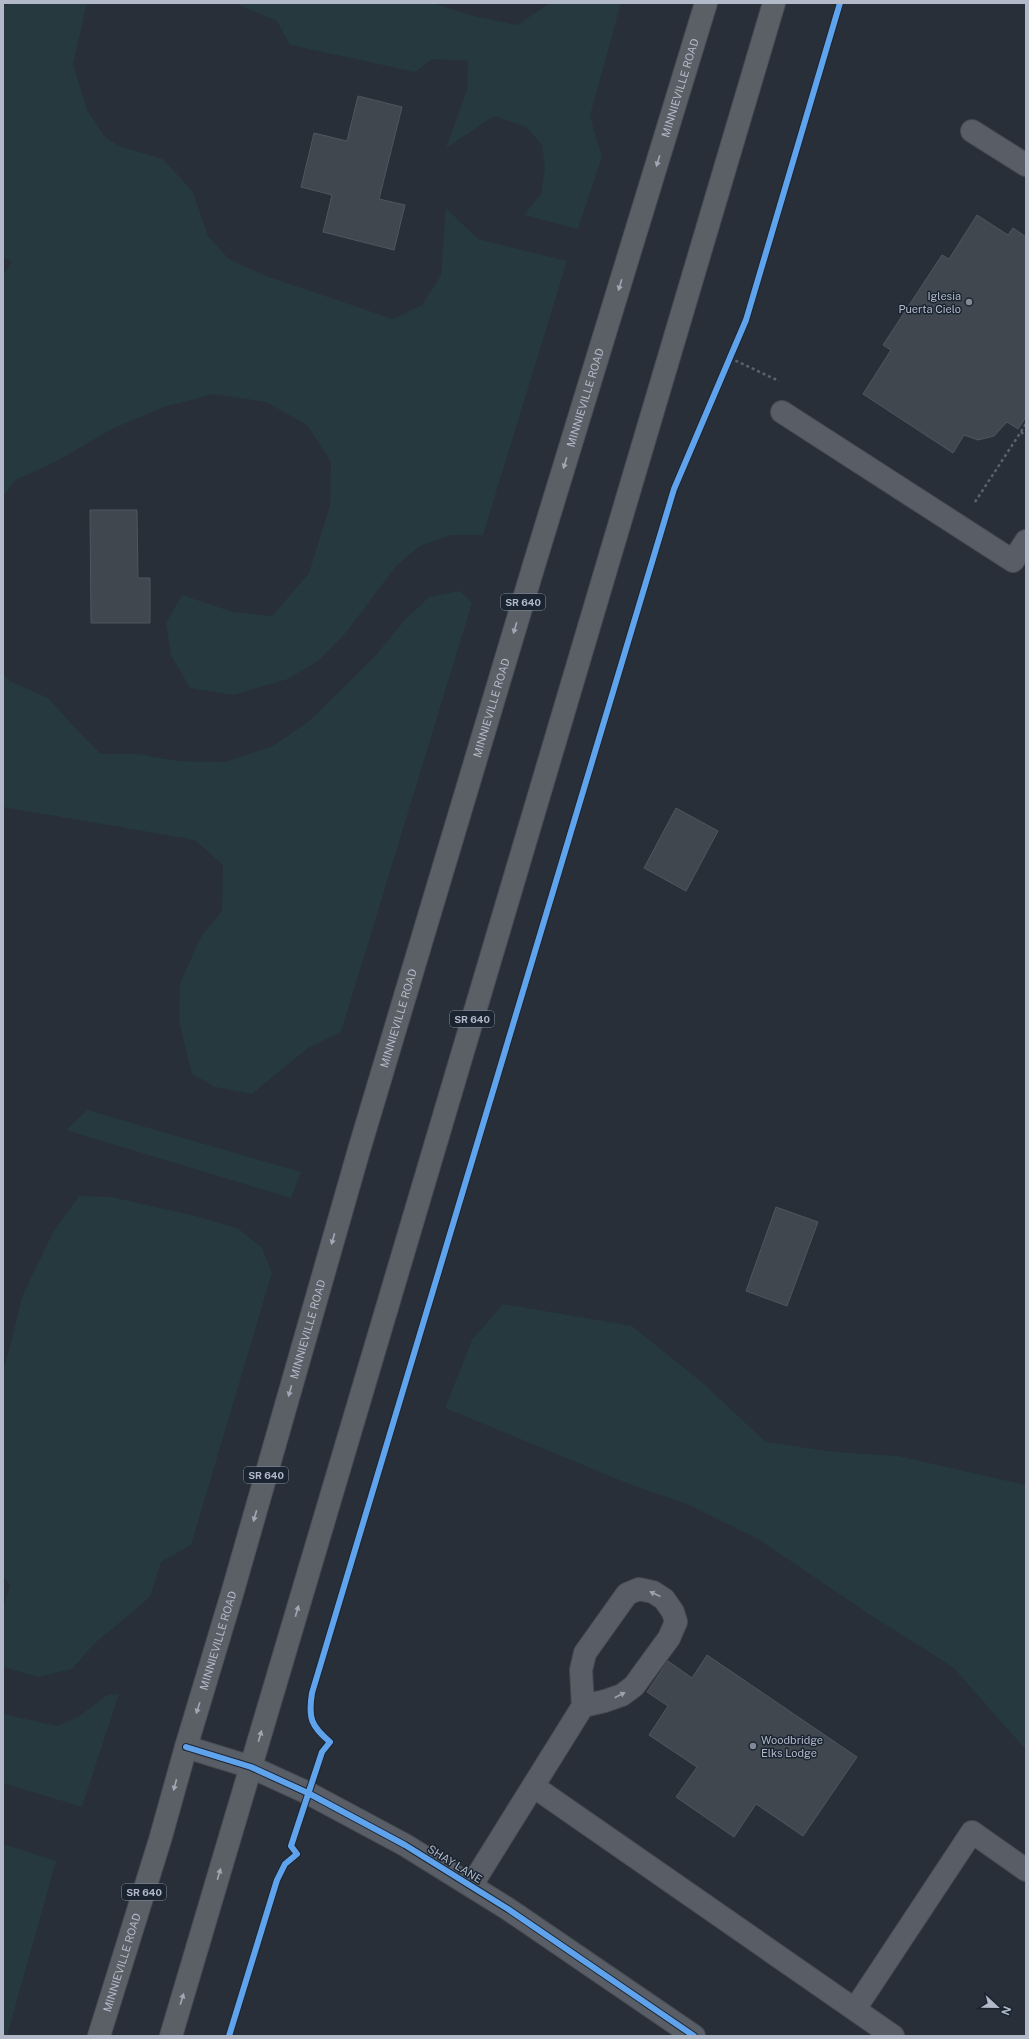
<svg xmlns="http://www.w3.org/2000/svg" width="1029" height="2039" viewBox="0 0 1029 2039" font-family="'Public Sans',sans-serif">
<rect width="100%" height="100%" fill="#282f38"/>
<path fill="#25393e" d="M15,3h72l-14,61 14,46 18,27 14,9 44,13 30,33 15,44 21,23 37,17 127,43 29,-14 19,-30 5,-67 32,31 89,22 -84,274h-32l-31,11 -24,20 -52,69 -26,26 -30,18 -55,16 -43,-7 -19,-33 -5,-32 16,-28 51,17 39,4 37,-43 21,-68 1,-43 -24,-37 -41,-23 -52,-8 -50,13 -52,22 -57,33 -41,19 -11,16v-222l9,-13 -9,-5v-251z
M235,3h198l40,13 44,9 33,-22h71l-31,113 12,41 -24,72 -54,-14 17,-21 4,-25 -3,-24 -16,-18 -32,-11 -48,32 21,-58 1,-29 -36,-2 -17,13 -125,-27 -13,-24z
M460,591l12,12 -131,429 -33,16 -56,46 -37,-7 -23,-13 -13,-53 1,-38 22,-48 20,-24 1,-46 -28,-25 -192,-33v-133l7,7 38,17 31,34 22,22h36l41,7 47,1 48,-16 36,-25 35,-34 31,-31 28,-34 26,-25z
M87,1110l214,62 -10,26 -225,-68z
M79,1196l32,1 85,19 43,13 23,19 10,25 -81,272 -30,17 -11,35 -56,47 -22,25 -34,8 -35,-10v-59l7,-23 -7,-8v-208l5,-14 14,-58 31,-65z
M503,1304l129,22 73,59 61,57 69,10 63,4 128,29v265l-73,-83 -78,-49 -117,-79 -71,-35 -58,-20 -184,-76 27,-68z
M119,1694l-37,113 -79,-24v-69l55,12 20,-9 29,-22z
M3,1844l53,17 -49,175h-4z"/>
<path fill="#41474e" stroke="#50565f" d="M358,96l44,11 -23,92 26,6 -11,45 -71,-18 9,-37 -31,-8 13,-54 33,8z
M977,215l31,20 5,-7 13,9v180l-8,12 -11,-7 -13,14 -16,4 -14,-5 -11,18 -90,-59 28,-44 -8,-5 59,-90 7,4z
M90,510h47l1,68h12v45h-59z
M676,808l42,23 -32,60 -42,-23z
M776,1207l42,15 -31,84 -41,-15z
M707,1655l150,102 -54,79 -47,-32 -22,33 -58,-40 21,-30 -48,-32 19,-29 -21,-14 21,-31 24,17z"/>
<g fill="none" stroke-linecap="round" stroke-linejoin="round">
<defs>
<path id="minor" d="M972,131l54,34
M782,412l231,149 13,-20
M186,1747l65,20 57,26 97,52 103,64 186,127
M533,1786l360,250
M471,1886l112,-180 -2,-36 4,-17 42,-59 12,-5 14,3 11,7 9,13 3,10 -7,16 -35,48 -12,9 -17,6 -22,5
M855,2009l117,-177 54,38"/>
<g id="major">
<path id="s1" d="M99,2036l61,-196 26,-93 46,-153 127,-444 175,-585 172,-562"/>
<path d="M171,2036l603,-2033"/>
</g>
</defs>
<use href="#minor" stroke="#464b52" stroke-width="24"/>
<use href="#major" stroke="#464b54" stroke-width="24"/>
<path stroke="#5c6269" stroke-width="2.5" stroke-dasharray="3 3" stroke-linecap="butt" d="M730,358l49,23
M1021,432l5,4
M975,502l51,-78"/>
<use href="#minor" stroke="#595d65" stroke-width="22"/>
<use href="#major" stroke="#5b6067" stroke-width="22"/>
<defs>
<path id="cycleway" d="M186,1747l65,20 57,26 97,52 103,64 186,127
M229,2036l48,-156 8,-16 12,-10 -6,-8 31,-94 8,-10c-19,-16 -22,-24 -18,-49l362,-1204 72,-169 94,-317"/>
</defs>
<use href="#cycleway" stroke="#1b2532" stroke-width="8"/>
<use href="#cycleway" stroke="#60a3ed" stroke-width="6"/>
</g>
<defs><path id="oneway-solid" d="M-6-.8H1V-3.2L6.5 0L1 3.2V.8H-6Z"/></defs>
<g fill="#a1a8b5">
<use href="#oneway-solid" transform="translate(658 161) rotate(107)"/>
<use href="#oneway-solid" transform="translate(620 285) rotate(107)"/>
<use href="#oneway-solid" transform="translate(565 463) rotate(107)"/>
<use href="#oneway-solid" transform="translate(515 628) rotate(107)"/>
<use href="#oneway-solid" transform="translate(333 1239) rotate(106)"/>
<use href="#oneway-solid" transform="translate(290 1391) rotate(106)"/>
<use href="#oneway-solid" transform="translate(255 1516) rotate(106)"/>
<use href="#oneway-solid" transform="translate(297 1611) rotate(-74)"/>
<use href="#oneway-solid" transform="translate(198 1708) rotate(108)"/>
<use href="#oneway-solid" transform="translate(260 1736) rotate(-74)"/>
<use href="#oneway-solid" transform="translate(175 1785) rotate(105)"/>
<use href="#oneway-solid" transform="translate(219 1874) rotate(-74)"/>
<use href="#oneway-solid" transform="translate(182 1999) rotate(-73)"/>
</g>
<g fill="#9ca3b0">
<use href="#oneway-solid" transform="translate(655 1594) rotate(-155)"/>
<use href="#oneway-solid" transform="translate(620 1695) rotate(-27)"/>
</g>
<g fill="#828996" stroke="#1b2532" stroke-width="1.5">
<circle cx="969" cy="302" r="4"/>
<circle cx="753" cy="1746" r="4"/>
</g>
<g text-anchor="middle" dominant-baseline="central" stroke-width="3" stroke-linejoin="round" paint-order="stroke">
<g fill="#1b2532" stroke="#858d9c" stroke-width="1">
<rect x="501" y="594" width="44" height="16" rx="3"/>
<rect x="450" y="1011" width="44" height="16" rx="3"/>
<rect x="244" y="1467" width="44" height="16" rx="3"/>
<rect x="122" y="1884" width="44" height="16" rx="3"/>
</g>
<g font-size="10" font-weight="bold" fill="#b2bac9">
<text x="523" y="602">SR 640</text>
<text x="472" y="1019">SR 640</text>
<text x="266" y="1475">SR 640</text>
<text x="144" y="1892">SR 640</text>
</g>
<g font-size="11" fill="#b2bac9" stroke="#1b2532">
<text stroke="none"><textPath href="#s1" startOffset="2033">MINNIEVILLE ROAD</textPath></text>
<text stroke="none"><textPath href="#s1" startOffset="1709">MINNIEVILLE ROAD</textPath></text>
<text stroke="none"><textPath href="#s1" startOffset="1385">MINNIEVILLE ROAD</textPath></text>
<text stroke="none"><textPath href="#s1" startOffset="1061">MINNIEVILLE ROAD</textPath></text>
<text stroke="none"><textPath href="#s1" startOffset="737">MINNIEVILLE ROAD</textPath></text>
<text stroke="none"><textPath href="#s1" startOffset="413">MINNIEVILLE ROAD</textPath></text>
<text transform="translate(455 1864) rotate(32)">SHAY LANE</text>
<text stroke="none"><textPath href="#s1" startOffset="77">MINNIEVILLE ROAD</textPath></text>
</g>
<g font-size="11" fill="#b2bac9" stroke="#1b2532" text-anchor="end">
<text x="961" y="296">Iglesia<tspan x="961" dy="13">Puerta Cielo</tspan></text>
<text x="761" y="1740" text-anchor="start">Woodbridge<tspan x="761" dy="13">Elks Lodge</tspan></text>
</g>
</g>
<rect width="1029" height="2039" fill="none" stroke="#b2bac9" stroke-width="8"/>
<g transform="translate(997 2007) rotate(112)" stroke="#1b2532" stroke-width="3" paint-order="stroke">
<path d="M0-3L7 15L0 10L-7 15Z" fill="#b2bac9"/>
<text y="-6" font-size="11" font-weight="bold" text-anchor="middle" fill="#b2bac9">N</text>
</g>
</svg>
